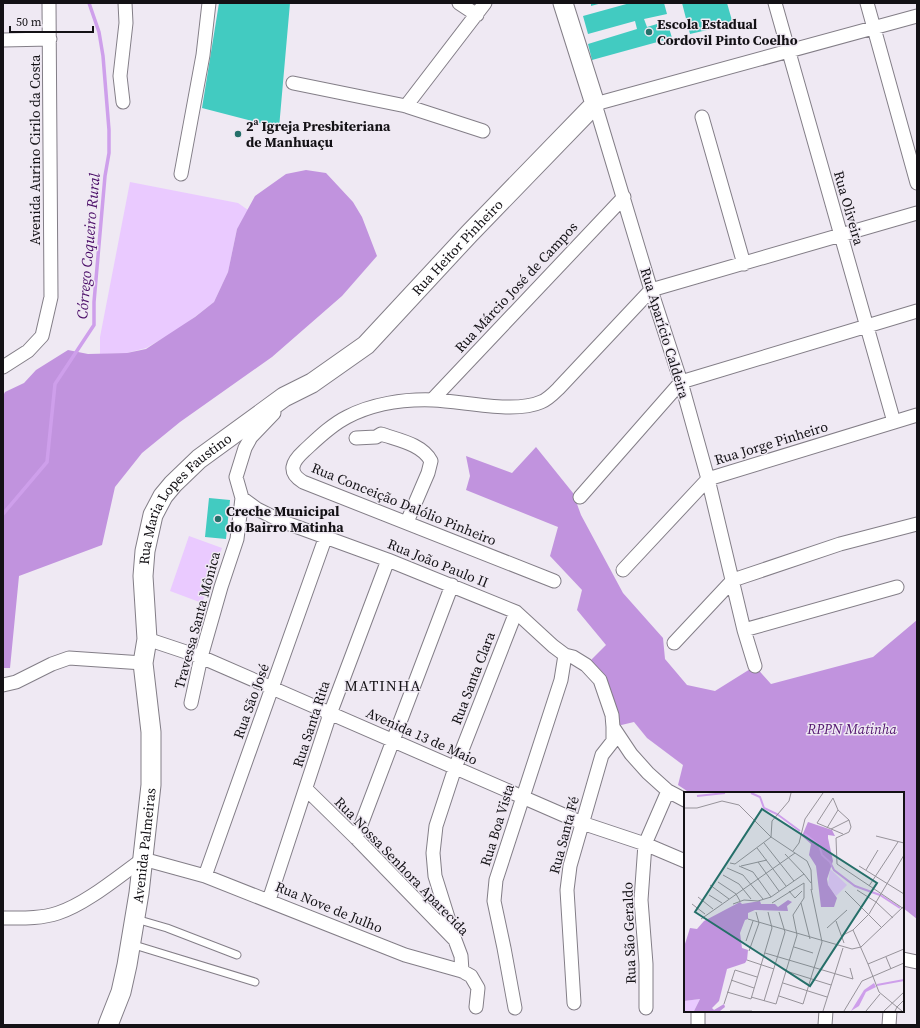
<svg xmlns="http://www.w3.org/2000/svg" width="920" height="1028" viewBox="0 0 920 1028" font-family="'Source Serif 4',serif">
<rect width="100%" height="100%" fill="#efe9f3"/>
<path fill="#eacaff" d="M130,182l108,21 10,7 -11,19 -9,43 -14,30 -35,27 -33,19 -19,5 -27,1v-17z
M189,536l33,12 -20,55 -32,-12z"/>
<path fill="#c193de" d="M306,170l20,3 27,29 9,15 15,39 -35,40 -70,61 -92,65 -38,31 -27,34 -13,58 -83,31 -9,92h-7v-272l2,-4 19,-9 12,-13 32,-20 20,4 39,-1 19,-4 49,-32 19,-15 14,-30 9,-43 18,-33 31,-22z
M536,447l37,46 8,22 42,78 40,45 2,21 22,26 28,6 40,-25 16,18 102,-27 44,-37v299l-14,-11v-115h-213l-12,-8 5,-20 -36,-27 -13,-16 -21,5 -27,-62 20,-20 -29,-35 5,-20 -32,-34 8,-29 -92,-37 4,-14 -4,-20 46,17z"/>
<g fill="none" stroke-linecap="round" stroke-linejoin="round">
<path stroke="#ce9feb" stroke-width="3.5" d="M3,514l44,-52 8,-78 39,-59v-23l11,-126 4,-23v-23l-6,-74 -4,-24 -10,-29"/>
</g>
<path fill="#42cbc1" d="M219,3h71l-11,125 -77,-20z
M591,3h11l-11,3z
M630,3h34l3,11 -23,5 3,8 20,-6 5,17 -80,22 -4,-16 49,-15 -2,-8 -47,13 -5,-18z
M682,3h45l6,21 -43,10z
M209,498l21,2 -4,39 -21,-2z"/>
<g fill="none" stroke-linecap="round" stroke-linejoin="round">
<defs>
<path id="lane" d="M136,919l31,9 70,27
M131,944l124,38"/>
<path id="street" d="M459,3l18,12
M775,3l119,419
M867,3l50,180
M3,40l47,-1
M293,83l113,23 77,25
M123,102l-3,-26 6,-53 -1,-20
M406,106l79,-103
M702,117l42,147
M181,174l22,-119 6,-52
M651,290l266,-77
M3,367l25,-16 14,-15 9,-39 -2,-294
M432,400l192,-203
M274,413l-23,24 -6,11 -9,29 6,21 15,11 24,12 107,39 128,52 37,34 12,9 8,2 13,8 14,15 12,35 1,12 18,27 17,19 20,18 17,9
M356,438l20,-1 5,-3c17,6 41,10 50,27l-3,12 -21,49
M580,497l101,-115 236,-71
M623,570l85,-91 209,-64
M554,581l-251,-99c-16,-10 -11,-20 1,-31 13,-12 27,-26 43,-34 25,-13 57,-18 86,-17 30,1 81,14 108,2 6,-2 12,-8 17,-13l93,-99
M744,630l153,-43
M147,639l54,18 381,166 63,21 40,17
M674,643l59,-63 107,-36 77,-20
M755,666l-11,-36 -36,-151 -27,-97 -30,-92 -56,-186 322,-88
M3,685l13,-3 36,-18 17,-6 74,5
M191,703l10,-46 20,-70 16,-48 5,-41
M306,789l50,49 99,102 6,16 1,15
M356,838l96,-253
M205,876l121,-340
M269,900l61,-186 58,-154
M3,918c18,0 37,1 55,-5 28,-9 61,-37 85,-54l62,17 200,79 57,16 9,5 7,12 -2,19
M455,940l-20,-64 -2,-23 3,-27 19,-58 61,-156
M903,959l14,3
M574,1003l-7,-113 3,-24 32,-111 11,-14v-14
M515,1008l-11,-60 -10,-47 2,-21 65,-200 4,-25
M646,1008v-44l-5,-64 4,-56 23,-53
M698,1025v-14
M825,1025l1,-14
M889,1025l1,-14"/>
<g id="secondary">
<path id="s1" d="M108,1025l13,-33 6,-27 12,-72 12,-108v-53l-8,-69 4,-24 -4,-63 2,-25 8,-36 10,-19 10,-12 26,-25 85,-62 28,-14 54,-38 103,-111 126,-130 -32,-101"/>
</g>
</defs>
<use href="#lane" stroke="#837e87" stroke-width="9"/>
<use href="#street" stroke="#837e87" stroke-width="15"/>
<use href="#secondary" stroke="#837e87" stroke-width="21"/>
<use href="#lane" stroke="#fff" stroke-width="7"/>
<use href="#street" stroke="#fff" stroke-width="13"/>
<use href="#secondary" stroke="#fff" stroke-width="19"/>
</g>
<g fill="#256f69" stroke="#efe9f3" stroke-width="1.5">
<circle cx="649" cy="32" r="4"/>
<circle cx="238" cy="134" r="4"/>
<circle cx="218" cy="519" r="4"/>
</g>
<g text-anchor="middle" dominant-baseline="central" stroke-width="3" stroke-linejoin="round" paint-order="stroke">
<g font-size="14" font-weight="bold" fill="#131115" stroke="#efe9f3" text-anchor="start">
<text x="657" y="24">Escola Estadual<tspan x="657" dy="16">Cordovil Pinto Coelho</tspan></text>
<text x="246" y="126">2ª Igreja Presbiteriana<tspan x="246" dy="16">de Manhuaçu</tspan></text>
<text x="226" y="511">Creche Municipal<tspan x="226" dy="16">do Bairro Matinha</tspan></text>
</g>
<g font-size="14" fill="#131115" stroke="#efe9f3">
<text transform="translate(35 150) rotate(-90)">Avenida Aurino Cirilo da Costa</text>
<text transform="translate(849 208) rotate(74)">Rua Oliveira</text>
<text stroke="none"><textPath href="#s1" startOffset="926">Rua Heitor Pinheiro</textPath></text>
<text transform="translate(516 287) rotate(-47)">Rua Márcio José de Campos</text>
<text transform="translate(665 333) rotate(73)">Rua Aparício Caldeira</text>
<text transform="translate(771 443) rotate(-17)">Rua Jorge Pinheiro</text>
<text stroke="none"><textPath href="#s1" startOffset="547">Rua Maria Lopes Faustino</textPath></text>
<text transform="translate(404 504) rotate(22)">Rua Conceição Dalólio Pinheiro</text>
<text transform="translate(438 563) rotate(22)">Rua João Paulo II</text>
<text transform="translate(197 620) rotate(-75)">Travessa Santa Mônica</text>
<text transform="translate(473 678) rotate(-69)">Rua Santa Clara</text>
<text transform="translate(251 701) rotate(-70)">Rua São José</text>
<text transform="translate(311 724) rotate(-72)">Rua Santa Rita</text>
<text transform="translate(422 736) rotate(24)">Avenida 13 de Maio</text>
<text transform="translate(497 825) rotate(-73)">Rua Boa Vista</text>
<text transform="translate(564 835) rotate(-75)">Rua Santa Fé</text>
<text stroke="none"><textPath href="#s1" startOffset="184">Avenida Palmeiras</textPath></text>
<text transform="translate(402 866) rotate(46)">Rua Nossa Senhora Aparecida</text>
<text transform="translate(329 907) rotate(22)">Rua Nove de Julho</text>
<text transform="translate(629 933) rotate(-92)">Rua São Geraldo</text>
</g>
<g font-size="14" font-style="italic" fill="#52166f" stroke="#efe9f3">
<text x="852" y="729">RPPN Matinha</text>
</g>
<g font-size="15" font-style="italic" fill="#4a0c67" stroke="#efe9f3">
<text transform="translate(88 246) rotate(-85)">Córrego Coqueiro Rural</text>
</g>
<g font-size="15" letter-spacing="1" fill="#131115" stroke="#efe9f3">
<text x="383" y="685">MATINHA</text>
</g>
</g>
<g transform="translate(684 792)">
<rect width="220" height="220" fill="#efe9f3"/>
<path d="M146,77l17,16 -11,11 -8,-11zM16,207l-6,12h-10v-10z" fill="#eacaff"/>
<path d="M124,30l24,8 3,6 -7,-1v3l5,23 -6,18 1,6 9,13 -3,9h-13l-5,-41 -7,-11 2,-11 -9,-8zM104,108l4,2 -5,4 1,5 -33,-1 -7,3v6l-3,1 -5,13 2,15 6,2 -1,10 -2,3 -18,6 -8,32 -7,7 2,2 10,-6 1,3 -5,4h-26l6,-12 -16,2v-54l6,-19 7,1 7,-8 36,-19 2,2 18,-3 1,3h14l3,3z" fill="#c193de"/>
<path d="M190,191l2,4 -10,5 -7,14 -8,5 13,-21z" fill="#ce9feb"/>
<path fill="none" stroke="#ce9feb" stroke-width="2" d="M67,1l9,4 4,11 13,6 23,17M13,4l28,-3M121,42l14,11 3,10 8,7 4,8 21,16 25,9 20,13M193,193l27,-5"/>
<path fill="none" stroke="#97939a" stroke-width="1" d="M0,16h13l25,-7 17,4 32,32 36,24 4,9 1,20M143,36l11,-18M147,37l18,-9M159,42l-26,-11 16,-25 5,12 11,10 2,7 -2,5 -2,1 -11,5 1,26 67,45M192,44l28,7M87,45l1,-16 17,-20 2,-8M80,51l30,38M73,56l29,38M109,59l6,-8 6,-24 18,-26M101,62l19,20M74,70l21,29M46,71l5,1 36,-27M55,74l14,6 18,25M57,74l26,-6M175,74l45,28M43,76l16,7 20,24M182,78l12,-20M39,83l16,9 12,15M34,90l18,12 4,7M26,93l19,14M185,94l29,-44M127,97l11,53M173,98l19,12 17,16M105,99l6,7 7,-7M161,99l37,37M25,103l13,8M14,105l15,12M88,111l32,-20v15l-11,17 4,20M117,111l9,36M8,112l13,10M49,112l11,-4 14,1 13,-4 33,-23 7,9M17,127l94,-66M64,127l104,30 9,-2 43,-41M152,129l8,22M143,136l20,-18M169,138l15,34M157,144l12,-6 16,-16 35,-59M62,149l7,-20M110,155l19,6M65,159l10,-28 -3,-11M81,161l88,26 -3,-11M202,165l5,12M63,168l27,9M102,179l45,14M47,188l23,8M99,191l44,14M43,200l24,7 21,-71 -4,-16M95,204l24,8 19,-62M67,205l25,7 21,-69M80,209l21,-69 -6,-20M40,212l11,-34 22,7M46,219h22M139,219l20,-63M160,219l18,-30 42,-18M182,219l14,-17M200,219l20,-19M211,219l2,-4 -18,-15 -11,-28 36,-15M218,219l-5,-4 7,-7"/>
<path fill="#256f69" fill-opacity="0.15" stroke="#256f69" stroke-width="2" d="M78,17l115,74 -67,103 -115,-74z"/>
<rect width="220" height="220" fill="none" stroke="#131115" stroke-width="2"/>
</g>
<rect width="920" height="1028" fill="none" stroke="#131115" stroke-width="8"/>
<path d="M10 26v6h83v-6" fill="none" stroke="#131115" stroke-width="2"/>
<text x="16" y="26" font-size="12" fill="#131115" stroke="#efe9f3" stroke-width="3" paint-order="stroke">50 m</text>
</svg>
